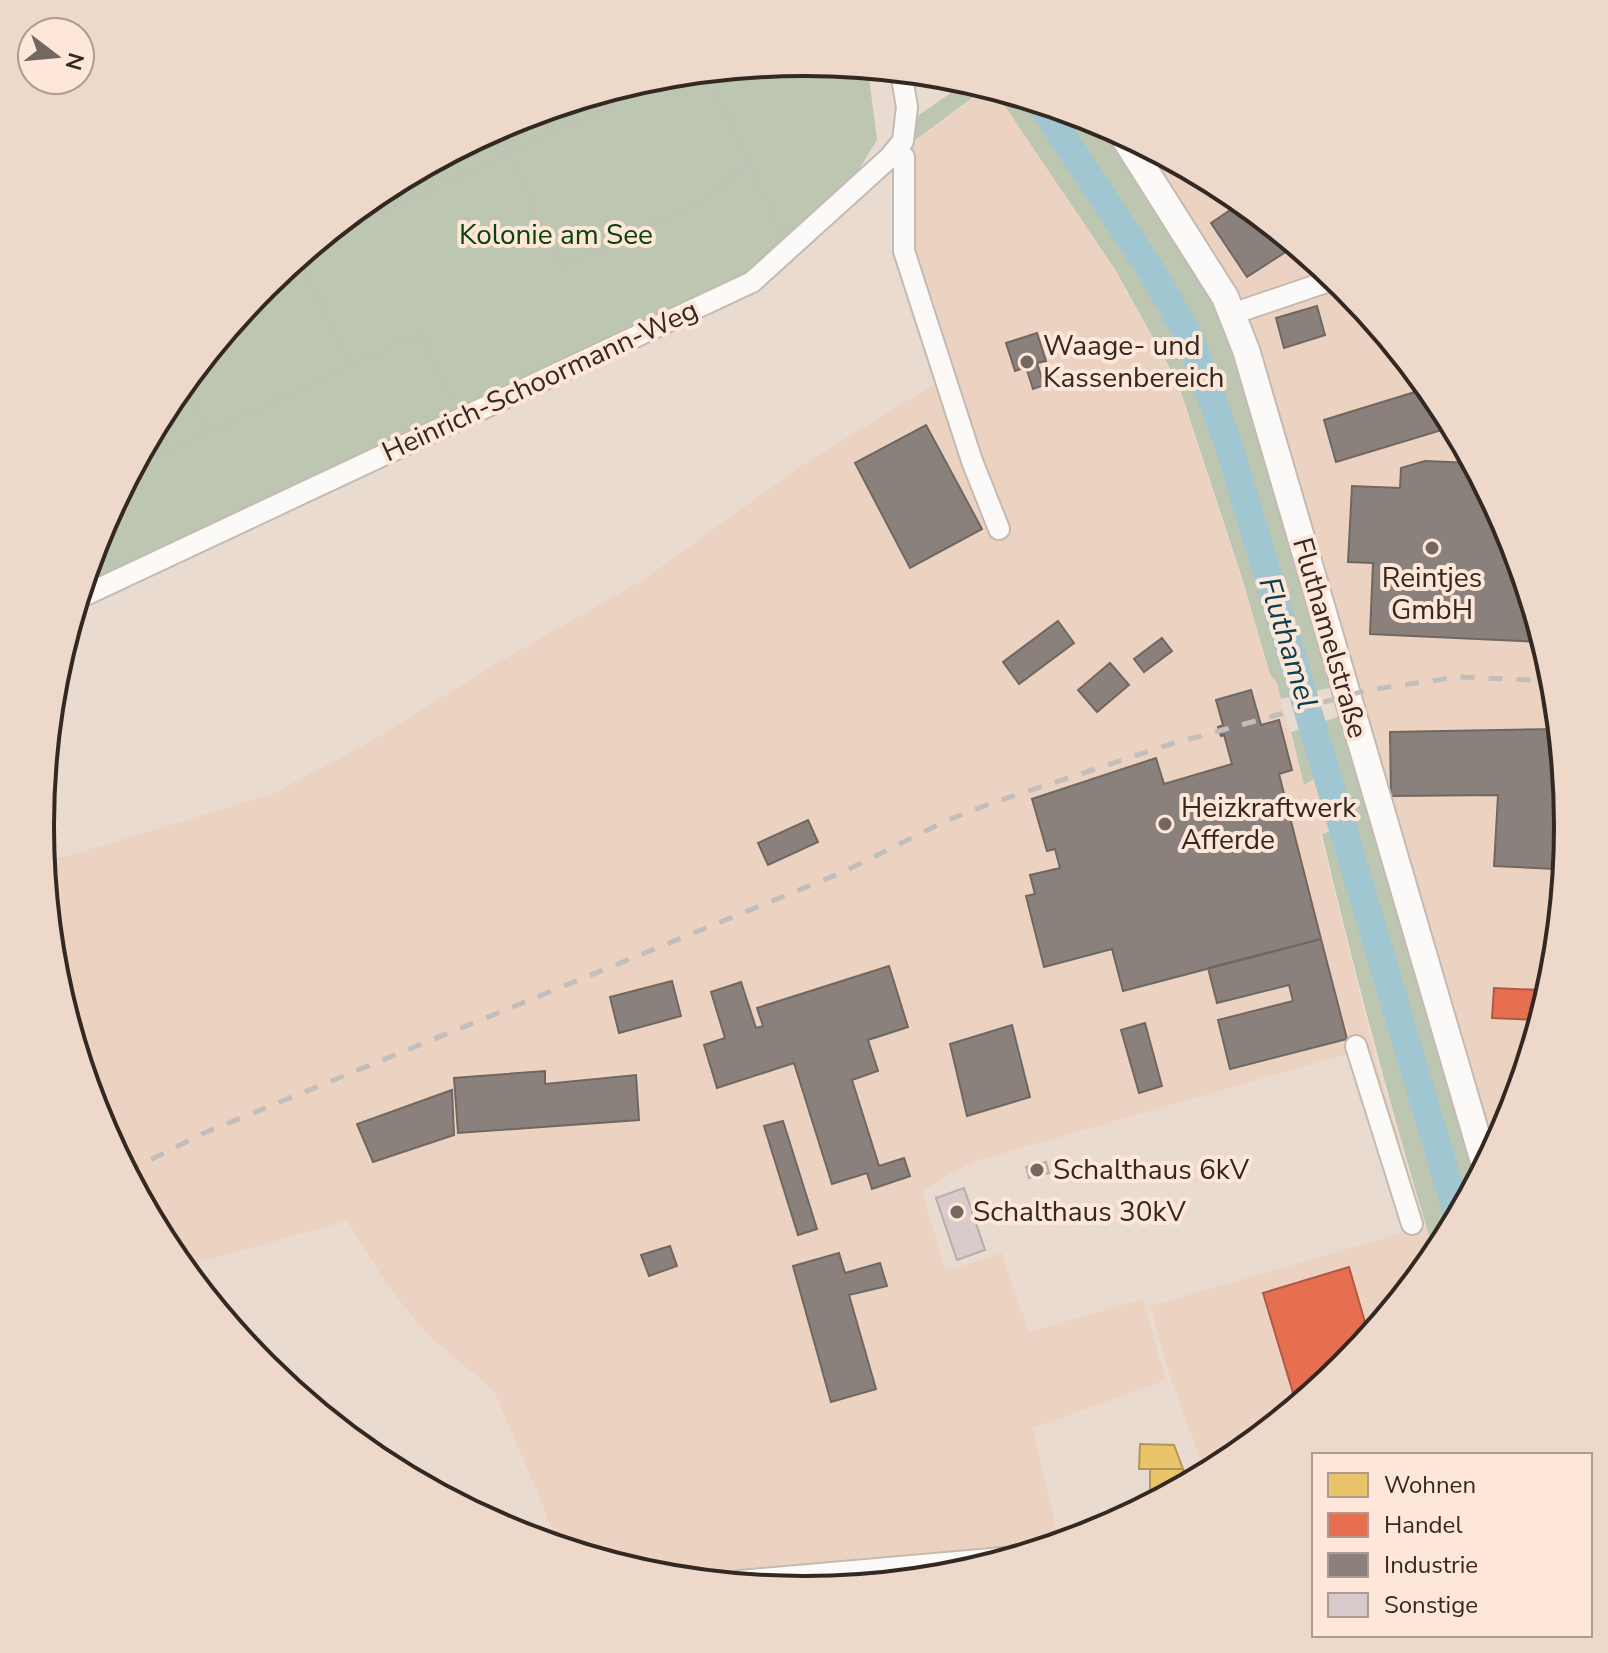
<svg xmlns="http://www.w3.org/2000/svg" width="1608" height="1653" viewBox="0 0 1608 1653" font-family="'Nunito Sans',sans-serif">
<rect width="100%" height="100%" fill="#eadbd0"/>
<path fill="#ecd3c1" d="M987,88l6,1 122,182 62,112 64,195 29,96 7,9 27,103 16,-9 4,13 -5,10 11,29 -10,5 58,234 46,156 -20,7 -56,-177 -372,107 -27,13 -27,18 24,79 56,-18 27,79 114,-33 23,81 -133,48 26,113 -376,38 -29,-3 -94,-29 -66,-156 -67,-57 -38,-46 -42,-67 -165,46 -13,-16 -71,-133 -43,-143 -12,-115 25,-4 204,-62 96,-51 129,-80 146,-83 159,-115 136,-83 -43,-134 -3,-81 28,-29z
M1099,122l130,70 116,95 94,115 71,133 43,143 15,149 -15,149 -43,143 -33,61 -144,-493z
M1426,1226l9,30 -91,111 -116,95 -22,12 -35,-94 -21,-74z"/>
<path fill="#bdc6b1" d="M804,63l64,6 9,71 -22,36 -104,102 -670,314 17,-58 71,-132 95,-116 116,-95 132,-71 143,-43z
M963,80l24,7 -77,57 6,-27 39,-27z
M994,90l105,32 105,155 31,62 98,348 -52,12 -4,-16 -7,-9 -28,-96 -64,-195 -62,-112z
M1341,716l136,464 -42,76c-42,-140 -80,-280 -113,-422l10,-4 -11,-30 5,-9 -5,-16 -17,10 -13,-53z"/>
<path fill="#e9c46a" stroke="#b39654" stroke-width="2" d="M1140,1444l34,1 9,24h-44z
M1150,1469h33v17l-14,8 -19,-1z"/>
<path fill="#e76f51" stroke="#b15a43" stroke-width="2" d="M1494,988l46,2 -1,30 -47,-2z
M1349,1267l20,69 -25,31 -47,39 -34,-113z"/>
<path fill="#8a817c" stroke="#706761" stroke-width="2" d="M1242,202l53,44 -48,31 -36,-54z
M1317,306l8,29 -41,13 -8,-30z
M1037,333l9,28 -9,2 7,22 -11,4 -7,-22 -11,4 -9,-28z
M1428,388l11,14 13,25 -116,35 -12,-42z
M926,425l56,104 -72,39 -55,-105z
M1425,461l47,2 38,72 32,107 -172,-8 3,-71 -25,-1 4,-76 48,2 1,-20z
M1058,621l16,22 -55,41 -16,-22z
M1162,638l10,13 -28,21 -10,-13z
M1110,663l19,22 -32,27 -19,-22z
M1251,690l10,35 18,-5 13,50 -13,4 42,165 -198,52 -11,-42 -68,18 -18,-71 9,-2 -5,-19 30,-7 -5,-19 -8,2 -15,-52 124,-41 8,26 68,-20 -8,-29 -3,1 -3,-9 5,-2 -7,-25z
M1558,729l3,26 -7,114 -60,-3 4,-71 -107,1 -1,-64z
M808,820l10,22 -50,23 -10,-22z
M1321,939l26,100 -117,30 -12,-49 75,-19 -4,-16 -72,18 -9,-35z
M889,966l19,61 -40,13 10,31 -26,9 27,86 25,-8 6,18 -38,13 -5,-16 -35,11 -38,-121 -77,25 -13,-43 21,-7 -14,-46 30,-10 15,46 7,-2 -6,-18z
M672,981l9,35 -62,17 -9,-36z
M1145,1023l17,63 -23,7 -18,-63z
M1012,1025l18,72 -63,19 -17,-72z
M545,1071v13l91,-9 3,45 -181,13 -4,-55z
M452,1090l2,45 -81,27 -16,-38z
M783,1121l34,108 -19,6 -34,-109z
M670,1246l7,20 -28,10 -8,-21z
M839,1253l6,20 35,-10 7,23 -38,9 27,94 -45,13 -38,-136z"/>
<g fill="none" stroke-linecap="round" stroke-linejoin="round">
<path stroke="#a0c6d2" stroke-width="28" d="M1041,104l113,171 36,63 41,114 227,764"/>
</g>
<path fill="#d9cacb" stroke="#b8adac" stroke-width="2" d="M1046,1162l3,11 -20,5 -3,-11z
M964,1188l21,62 -28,10 -21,-62z"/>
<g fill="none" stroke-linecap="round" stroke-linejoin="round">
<defs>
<path id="minor" d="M904,157v94l68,210 27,68
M1232,314l103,-35
M79,598l673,-316 137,-124 14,-17 4,-34 -6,-35
M1356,1046l56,178"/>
<path id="major" d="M1122,134l103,163 21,53 239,815
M740,1584l263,-23"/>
</defs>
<use href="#minor" stroke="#c5bab1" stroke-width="24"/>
<use href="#major" stroke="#c5bab1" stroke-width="30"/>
<path stroke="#c4bebb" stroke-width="3" stroke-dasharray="8 4" stroke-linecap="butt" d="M707,72l74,160
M497,129l65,138 145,-68 42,-36
M315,244l320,-150 27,-18
M299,257l51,109
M184,383l24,49
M134,467l286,-134 33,70"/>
<use href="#minor" stroke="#fcfaf8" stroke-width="20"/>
<use href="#major" stroke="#fcfaf8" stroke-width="26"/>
<path stroke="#c2bebb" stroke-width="5" stroke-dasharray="14 14" stroke-linecap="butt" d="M126,1172l78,-39 639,-261 105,-52 44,-17 176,-58 200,-55 90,-13 96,4"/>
</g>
<g fill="#74675f" stroke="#fee7d8" stroke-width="3">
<circle cx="1027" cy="362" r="8"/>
<circle cx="1432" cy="548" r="8"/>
<circle cx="1165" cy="824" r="8"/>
<circle cx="1037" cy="1170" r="8"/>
<circle cx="957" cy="1212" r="8"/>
</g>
<g text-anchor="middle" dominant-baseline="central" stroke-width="8" stroke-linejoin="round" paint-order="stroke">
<g font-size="28" fill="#0b420c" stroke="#fee7d8">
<text x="556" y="235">Kolonie am See</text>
</g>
<g font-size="28" fill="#342922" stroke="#fee7d8" text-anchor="start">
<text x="1043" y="346">Waage- und<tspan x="1043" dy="32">Kassenbereich</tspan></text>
<text x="1432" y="578" text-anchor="middle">Reintjes<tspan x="1432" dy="32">GmbH</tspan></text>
<text x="1181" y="808">Heizkraftwerk<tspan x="1181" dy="32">Afferde</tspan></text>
<text x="1053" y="1170">Schalthaus 6kV</text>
<text x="973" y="1212">Schalthaus 30kV</text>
</g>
<g font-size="28" fill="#342922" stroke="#fee7d8">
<text transform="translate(540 381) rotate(-25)">Heinrich-Schoormann-Weg</text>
<text transform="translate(1330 638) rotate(74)">Fluthamelstraße</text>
</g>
<g font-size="30" font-style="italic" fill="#0a4151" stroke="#fee7d8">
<text transform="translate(1288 643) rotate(73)">Fluthamel</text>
</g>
</g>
<path d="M0 0H1608V1653H0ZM54 826a750 750 0 1 1 1500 0a750 750 0 1 1-1500 0Z" fill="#eed8c9" fill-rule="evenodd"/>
<path fill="none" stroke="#342922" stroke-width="4" d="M54 826a750 750 0 1 1 1500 0a750 750 0 1 1-1500 0Z"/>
<rect x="1312" y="1453" width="280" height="184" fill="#fee7d8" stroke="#ad9b8f" stroke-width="2"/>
<rect x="1328" y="1473" width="40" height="24" fill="#e9c46a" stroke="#ad9b8f" stroke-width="2"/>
<text x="1384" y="1493" font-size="24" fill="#342922">Wohnen</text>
<rect x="1328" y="1513" width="40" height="24" fill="#e76f51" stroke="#ad9b8f" stroke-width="2"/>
<text x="1384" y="1533" font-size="24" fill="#342922">Handel</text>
<rect x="1328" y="1553" width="40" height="24" fill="#8a817c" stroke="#ad9b8f" stroke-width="2"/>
<text x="1384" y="1573" font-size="24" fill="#342922">Industrie</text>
<rect x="1328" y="1593" width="40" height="24" fill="#d9cacb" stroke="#ad9b8f" stroke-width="2"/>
<text x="1384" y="1613" font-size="24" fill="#342922">Sonstige</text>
<g transform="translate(56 56) rotate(106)"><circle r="38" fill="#fee7d8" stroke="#ad9b8f" stroke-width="2"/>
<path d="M0-6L14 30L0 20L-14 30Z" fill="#74675f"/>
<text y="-12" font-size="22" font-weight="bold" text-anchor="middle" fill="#342922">N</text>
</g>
</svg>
